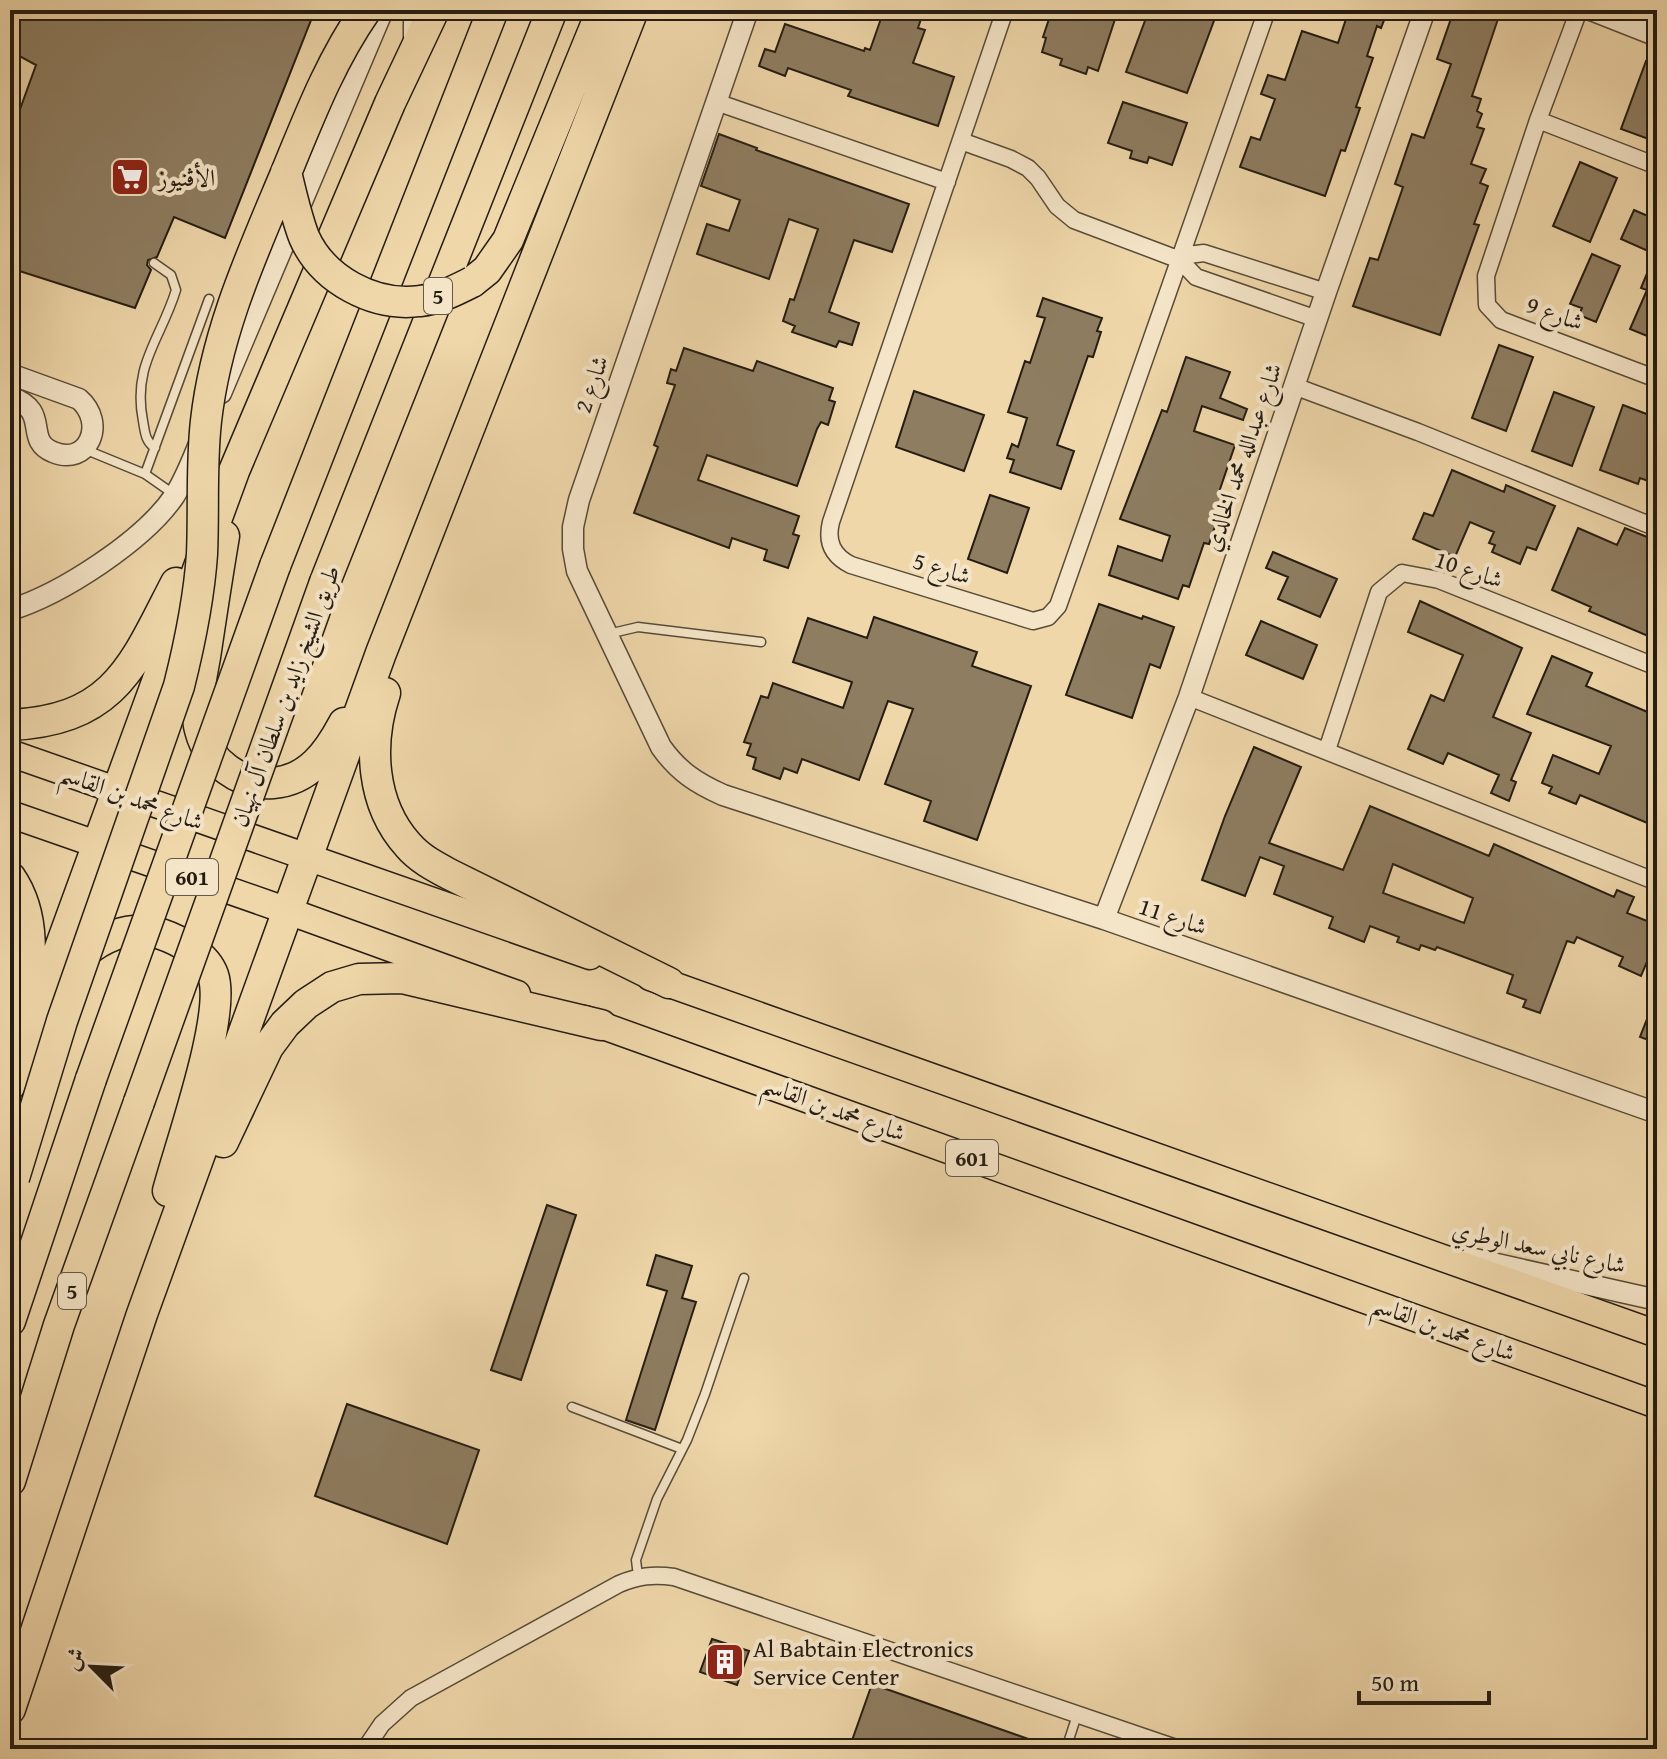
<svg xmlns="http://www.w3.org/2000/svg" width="1667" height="1759" viewBox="0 0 1667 1759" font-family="'Gentium Book Plus',Amiri,serif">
<rect width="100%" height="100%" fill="#efd7aa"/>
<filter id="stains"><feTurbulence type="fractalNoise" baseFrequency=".0025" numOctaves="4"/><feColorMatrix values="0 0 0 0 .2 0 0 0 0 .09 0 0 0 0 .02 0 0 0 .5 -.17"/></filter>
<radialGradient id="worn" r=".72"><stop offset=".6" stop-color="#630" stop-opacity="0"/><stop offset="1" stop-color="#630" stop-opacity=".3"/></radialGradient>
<path fill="#8e7d61" stroke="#251c12" stroke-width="2" fill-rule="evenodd" d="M10,10h305l-90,228 -51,-21 -17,40 -9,3 -1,5 4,5 -16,38 -125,-40v-131l26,-72 -26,-14z
M884,10h40l-6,18 7,2 -12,33 41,14 -16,49 -90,-30 3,-6 -63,-22 -3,8 -26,-10 6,-17 10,3 10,-28 79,27 1,-3 5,2z
M1056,10h62l-20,61 -10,-4 -2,7 -26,-9 2,-6 -20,-7 4,-14 -3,-1 6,-18 4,1z
M1149,10h69l-31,83 -61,-21z
M1349,10h39l-7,18 -4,-2 -10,30 6,2 -17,49 4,1 -15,43 -4,-1 -16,46 -85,-29 11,-30 9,3 15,-41 -14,-5 7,-19 17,5 17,-49 36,12z
M1454,10h17l27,9 -26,77 9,3 -4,12 5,3 -5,13 7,2 -13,35 15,5 -6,14 8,3 -14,38 5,1 -39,110 -87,-29 17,-48 8,2 25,-73 -8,-3 17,-50 12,4 27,-74 -14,-5z
M1646,61l11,4v77l-36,-13z
M1123,102l64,21 -15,42 -23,-8 -2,6 -17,-5 2,-7 -24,-8z
M719,134l38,14 -1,2 153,54 -17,48 -38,-12 -25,72 30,11 -7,22 -13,-4 -3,6 -44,-15 3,-6 -12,-5 7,-22 4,1 24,-71 -29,-10 -20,60 -72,-25 10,-30 22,7 11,-31 -39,-14z
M1580,162l37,16 -27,64 -37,-16z
M1634,210l23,10v120l-27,-11 17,-39 -6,-2 14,-34 -34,-15z
M1592,254l28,12 -24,56 -17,-7 3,-7 -12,-4z
M1043,298l59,20 -5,13 4,1 -8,25 -5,-1 -31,89 17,6 -13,38 -51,-17 4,-12 -7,-2 5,-14 6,3 9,-29 -19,-6 17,-51 5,2 15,-45 -8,-2z
M1499,345l34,12 -27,74 -34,-13z
M684,348l69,23 4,-10 76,27 -4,12 6,2 -7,23 -7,-3 -4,7 -20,57 -90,-31 -9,25 101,36 -6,18 6,2 -11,32 -24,-8 3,-10 -35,-12 -3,10 -95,-35 24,-66 -4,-2 21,-60 -8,-2 4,-14 5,2z
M1186,357l44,15 -10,26 27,11 -4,11 -41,-14 -8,25 41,14 -17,50 7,2 -16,47 -5,-1 -15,44 -6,-2 -5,14 -69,-24 9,-29 44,15 8,-25 -50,-17 42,-109 5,2z
M914,391l70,24 -20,56 -68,-24z
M1554,392l40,15 -22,59 -40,-15z
M1623,405l34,13v66l-17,-6 -2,6 -38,-14z
M1452,470l52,22 2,-7 49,21 -19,44 -9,-3 -7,17 -28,-12 3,-7 -6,-2 5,-11 -24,-10 -15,35 -42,-18 11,-26 9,3z
M990,495l39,13 -22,65 -39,-14z
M1578,528l39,17 8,-17 32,13v72l-9,23 -59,-25 2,-4 -39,-17z
M1273,552l64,27 -17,38 -42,-18 10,-22 -22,-9z
M1420,601l102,47 -29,69 38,16 -20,47 5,2 -7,19 -18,-8 8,-18 -51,-22 -5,11 -35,-15 23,-54 13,6 19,-46 -55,-23z
M1099,604l43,15 1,-3 31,11 -14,41 -10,-4 -18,54 -66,-23z
M874,617l103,35 -5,14 59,20 -54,154 -53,-19 7,-20 -46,-17 28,-75 -25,-8 -29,79 -57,-21 -5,14 -13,-5 -4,11 -27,-10 3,-11 -9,-3 4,-11 -7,-2 17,-46 7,2 5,-15 70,25 9,-26 -59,-20 15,-44 59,20z
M1261,621l56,24 -14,34 -57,-24z
M1552,656l40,17 -6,13 71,30v111l-77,-32 -4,9 -27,-11 3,-6 -10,-4 11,-28 46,19 12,-28 -84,-32z
M1254,747l47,20 -32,76 74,27 27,-64 119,50 5,-12 120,53 3,-7 17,7 -7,16 30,12v13l-16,38 -22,-10 4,-9 -46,-20 -3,6 -7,-2 -27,72 -17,-6 3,-7 -19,-7 6,-18 -76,-28 -2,3 -14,-5 -2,5 -22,-8 2,-5 -29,-11 -6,16 -35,-14 4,-11 -59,-23 10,-28 -24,-9 -15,39 -43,-16 23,-64zM1393,864l80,34 -9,25 -81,-30z
M1656,996h1v47l-17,-6z
M547,1205l29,10 -55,165 -30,-10z
M656,1255l36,11 -10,32 14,4 -41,128 -29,-10 41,-129 -20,-6z
M347,1404l132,46 -32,94 -132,-48z
M712,1639l37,12 -12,34 -37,-13z
M872,1684l179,63 -1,2h-201z"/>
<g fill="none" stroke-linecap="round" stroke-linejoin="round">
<defs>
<path id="service" d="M408,10v27
M154,263l17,12 5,15c-15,49 -44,75 -33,131 2,11 2,20 12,27
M84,449l61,25 30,21
M145,474l64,-175
M608,634l30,-7 123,15
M572,1407l110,42
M638,1576l-2,-16 21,-61 30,-59 18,-46 39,-116
M1066,1749l11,-34"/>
<path id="minor" d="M1005,10l-174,512c-5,20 2,34 20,43l182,56 15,-4 10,-11 209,-596
M1579,10l-41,110 -52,156 1,29 14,15 156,59
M716,102l231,80
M1538,120l119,46
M961,141l50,18 17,9 10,10 19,28 17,14 106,40 16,17 121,42
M1180,260l8,-5 16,-2 122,39
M1294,386l124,46 239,96
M1189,697l468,185
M1327,750l52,-158 23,-19 37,7 218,87
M365,1749l17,-25 29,-26 208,-114c19,-8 34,-10 55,-7l505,172"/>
<path id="tertiary" d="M748,10l-169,490 -6,27v22l4,22 84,176c17,24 35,36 62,48l381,124 553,194
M1591,10l66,26
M10,374l69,25c28,24 9,68 -26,53 -30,-12 -1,-41 -43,-55
M221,393l162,-383
M10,610c52,-16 135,-70 165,-115 10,-16 17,-34 24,-51
M1104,919l85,-222 137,-405 99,-282
M1470,1258l187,42"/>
<path id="primary" d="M10,753l580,203
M10,814l278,97 229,83
M650,977l1007,357
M584,1019l1073,386"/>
<path id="motorway" d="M472,282l15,-12 21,-30 94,-230
M224,536c-7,41 -13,81 -19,121 -4,23 -11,51 -5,73 8,32 41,56 73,53 36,-3 55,-30 71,-60
M275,566l218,-556
M325,582l227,-572
M385,693c-17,51 -14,111 23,152 11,13 26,21 41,29l220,109
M10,725c105,-5 123,-59 166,-142
M10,877c27,39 21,87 13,130
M76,960c23,-22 53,-36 85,-26 18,6 45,21 52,41 14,39 -33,170 -45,216
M10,1085l224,-614 156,-368 44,-93
M223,1142l45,-95 17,-23 21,-20 26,-17 27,-8 43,-1 199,47
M10,1321l81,-242
M10,1481l49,-156 80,-223
M10,1709l132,-395 239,-661 252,-643"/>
</defs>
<use href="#service" stroke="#584b38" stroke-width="11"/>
<use href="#minor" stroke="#584b38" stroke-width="19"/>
<use href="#tertiary" stroke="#584b38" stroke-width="23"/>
<use href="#primary" stroke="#251c12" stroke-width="29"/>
<use href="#motorway" stroke="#251c12" stroke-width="33"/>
<use href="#service" stroke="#f5e5c8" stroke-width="8"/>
<use href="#minor" stroke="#f5e5c8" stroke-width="16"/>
<use href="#tertiary" stroke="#f5e5c8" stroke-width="20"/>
<use href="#primary" stroke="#efd7aa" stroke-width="26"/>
<use href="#motorway" stroke="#efd7aa" stroke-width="30"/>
<defs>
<path id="motorway-bridge" d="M286,172c5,21 10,44 18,65 19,43 70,70 116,64 19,-2 36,-11 52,-19
M91,1079l184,-513
M139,1102l186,-520
M14,1178l48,-157 117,-335c11,-44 20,-87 23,-132 2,-44 -1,-89 4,-133 10,-89 46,-167 80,-248 23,-56 45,-113 80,-163"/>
</defs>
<use href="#motorway-bridge" stroke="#251c12" stroke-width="33" stroke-linecap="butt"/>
<use href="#motorway-bridge" stroke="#efd7aa" stroke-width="30"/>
</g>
<defs>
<symbol id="supermarket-square" viewBox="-11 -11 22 22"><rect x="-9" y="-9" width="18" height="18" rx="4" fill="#8f2418" stroke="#f5e5c8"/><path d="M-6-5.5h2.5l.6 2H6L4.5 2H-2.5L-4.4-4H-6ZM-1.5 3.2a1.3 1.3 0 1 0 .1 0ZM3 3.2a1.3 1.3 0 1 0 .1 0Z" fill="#fff"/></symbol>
<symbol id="building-square" viewBox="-11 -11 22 22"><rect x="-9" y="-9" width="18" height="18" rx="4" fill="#8f2418" stroke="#f5e5c8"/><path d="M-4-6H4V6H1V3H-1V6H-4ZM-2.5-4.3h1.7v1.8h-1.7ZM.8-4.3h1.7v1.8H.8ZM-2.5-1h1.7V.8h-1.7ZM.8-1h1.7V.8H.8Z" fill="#fff"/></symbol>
</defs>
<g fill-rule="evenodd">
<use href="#supermarket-square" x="108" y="155" width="44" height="44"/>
<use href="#building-square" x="703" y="1640" width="44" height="44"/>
</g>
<g text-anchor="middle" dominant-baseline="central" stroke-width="8" stroke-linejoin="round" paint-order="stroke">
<g fill="#f5e5c8" stroke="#635849" stroke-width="2">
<rect x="424" y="278" width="28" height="36" rx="6"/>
<rect x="166" y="859" width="52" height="36" rx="6"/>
<rect x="946" y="1140" width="52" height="36" rx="6"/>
<rect x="58" y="1273" width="28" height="36" rx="6"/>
</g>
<g font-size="22" font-weight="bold" fill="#251c12">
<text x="438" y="296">5</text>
<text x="192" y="877">601</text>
<text x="972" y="1158">601</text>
<text x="72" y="1291">5</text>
</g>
<g font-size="24" fill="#251c12" stroke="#f5e5c8" text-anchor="start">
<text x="158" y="177">الأڤنيوز</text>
<text x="753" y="1648">Al Babtain Electronics<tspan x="753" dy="28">Service Center</tspan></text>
</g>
<g font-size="24" fill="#251c12" stroke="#f5e5c8">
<text transform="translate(1555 313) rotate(20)">شارع 9</text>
<text transform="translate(591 384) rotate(-71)">شارع 2</text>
<text transform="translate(1242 457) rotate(-71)">شارع عبدالله محمد الخالدي</text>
<text transform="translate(942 568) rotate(17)">شارع 5</text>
<text transform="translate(1469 569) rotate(19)">شارع 10</text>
<text transform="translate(285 696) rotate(-70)">طريق الشيخ زايد بن سلطان آل نهيان</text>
<text transform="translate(132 797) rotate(20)">شارع محمد بن القاسم</text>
<text transform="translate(1173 916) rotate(19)">شارع 11</text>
<text transform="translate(834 1108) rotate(20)">شارع محمد بن القاسم</text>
<text transform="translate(1539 1247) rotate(12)">شارع نابي سعد الوطري</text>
<text transform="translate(1444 1328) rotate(20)">شارع محمد بن القاسم</text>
</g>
</g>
<rect width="1667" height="1759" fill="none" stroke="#efd7aa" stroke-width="40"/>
<rect x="12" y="12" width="1643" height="1735" fill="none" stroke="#251c12" stroke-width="4"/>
<rect x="20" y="20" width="1627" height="1719" fill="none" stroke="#251c12" stroke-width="2"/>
<g transform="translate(92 1667) rotate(294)" stroke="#f5e5c8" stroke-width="6" paint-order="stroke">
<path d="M0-6L14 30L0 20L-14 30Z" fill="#251c12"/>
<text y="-12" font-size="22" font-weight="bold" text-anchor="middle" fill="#251c12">ش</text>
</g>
<path d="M1359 1691v12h130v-12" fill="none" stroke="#251c12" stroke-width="4"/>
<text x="1371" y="1691" font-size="24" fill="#251c12" stroke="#f5e5c8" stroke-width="6" paint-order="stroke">50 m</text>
<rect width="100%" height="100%" filter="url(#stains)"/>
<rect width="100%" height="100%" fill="url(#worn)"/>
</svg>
